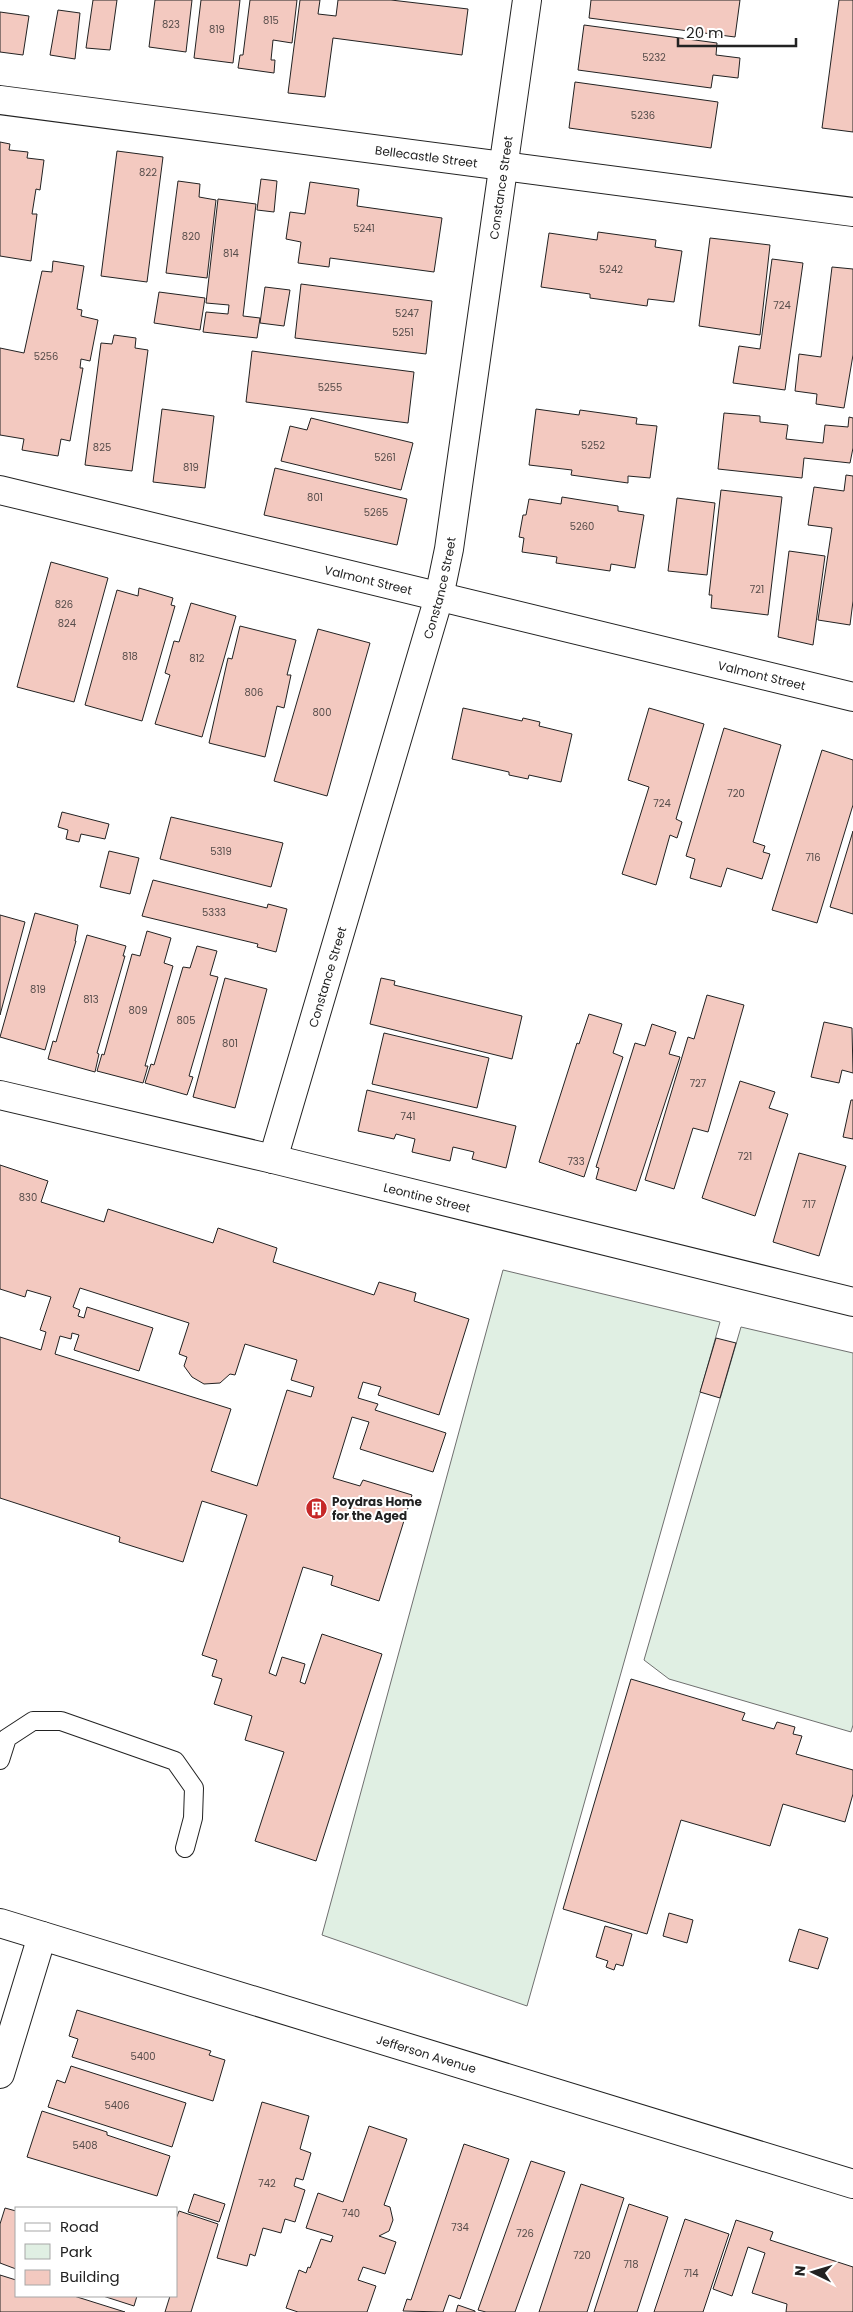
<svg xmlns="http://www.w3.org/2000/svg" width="853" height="2312" viewBox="0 0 853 2312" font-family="Poppins,sans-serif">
<rect width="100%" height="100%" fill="#fff"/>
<path fill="#e0efe3" stroke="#6f6f6f" d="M503,1270l217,52 -193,684 -205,-71z
M741,1327l112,26v372l-2,7 -182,-53 -25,-19z"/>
<path fill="#f3c9c0" stroke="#222" fill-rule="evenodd" d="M93,0h24l-7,50 -24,-2z
M155,0h37l-6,52 -37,-5z
M201,0h39l-7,63 -39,-5z
M250,0h47l-5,43 -19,-3 -2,20h4l-1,13 -36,-5 2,-13h3z
M300,0h20l-2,14 18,2 2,-16h53l77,9 -6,46 -129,-17 -8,59 -37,-4z
M591,0h149l-5,37 -146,-19z
M839,0h14v132l-31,-4z
M58,10l22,3 -5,46 -25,-4z
M0,12l29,4 -6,39 -23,-3z
M584,25l133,18 -1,12 24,3 -2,20 -25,-3 -2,13 -133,-18z
M575,82l143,20 -7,46 -142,-20z
M0,142l10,2 -1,6 19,2 -1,6 17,2 -4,30 -4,-1 -4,25h5l-6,47 -31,-5z
M117,151l46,6 -16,125 -46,-6z
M261,179l16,2 -3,31 -17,-2z
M178,181l22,3 -1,13 17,3 -9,78 -41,-5z
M310,182l49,7 -2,17 85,12 -8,54 -104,-14 -1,9 -31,-4 3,-21 -15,-3 4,-27 15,2z
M218,199l38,5 -13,112 17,2 -3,20 -54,-6 3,-20 22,2 1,-9 -23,-2z
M598,232l58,8 -1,7 27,4 -8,51 -26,-3 -1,7 -57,-8v-4l-49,-7 8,-54 48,7z
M710,238l60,7 -10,90 -61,-9z
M772,259l31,4 -18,127 -52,-7 6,-37 21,3z
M53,261l31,5 -7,43 5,1 -1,6 17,4 -8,41 -9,-2 -1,9h3l-13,73 -9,-2 -3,17 -36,-6 2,-11 -24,-4v-87l24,5 18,-82 10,1z
M832,267l21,2v86l-9,53 -28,-4 1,-10 -22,-3 4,-37 22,3z
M301,284l131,17 -6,53 -131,-16z
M265,287l25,3 -6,36 -24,-3z
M159,292l46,6 -5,32 -46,-7z
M114,335l22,3 -1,10 13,2 -16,121 -47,-6 16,-122 11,1z
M252,351l162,21 -6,51 -162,-21z
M162,409l52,7 -9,72 -52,-6z
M536,409l43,6 1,-5 57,8 -1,6 21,2 -7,52 -22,-2v7l-57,-8 1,-5 -43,-5z
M724,413l36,3v6l28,3 -2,14 37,4 2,-18 23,2 1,-10 4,1v30l-3,15 -46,-5 -2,20 -84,-9z
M311,418l102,25 -12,47 -120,-29 9,-35 17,4z
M275,468l132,31 -10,46 -133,-30z
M846,475l7,1v125l-3,24 -32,-5 14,-92 -24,-3 6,-38 30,4z
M721,490l61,7 -14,118 -57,-7 1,-13h-3z
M562,497l56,9v5l26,4 -9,53 -24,-4 -1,7 -54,-8 1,-6 -35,-5 2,-14 -5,-1 4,-22h3l3,-16 32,5z
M677,498l38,5 -8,72 -39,-4z
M789,551l36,5 -12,89 -35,-8z
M51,562l57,16 -34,124 -57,-15z
M139,588l34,10 -2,7 4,1 -33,115 -57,-16 32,-115 21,6z
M191,603l45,13 -34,121 -47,-13 15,-49 -5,-2 9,-32 5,1z
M240,626l56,14 -9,35h4l-7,33 -7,-2 -12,51 -56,-14 19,-85 4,1z
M318,629l52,14 -43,153 -53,-15z
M463,708l59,13 1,-3 17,4 -1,4 33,8 -11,48 -32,-7 -1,4 -19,-4v-3l-57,-13z
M649,708l55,16 -28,95 6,3 -5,16 -7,-3 -14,50 -34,-11 27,-87 -21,-7z
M724,728l57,17 -28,97 12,4 -2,6 7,2 -8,25 -35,-11 -6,19 -31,-9 5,-19 -9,-3z
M822,750l31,10v45l-36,118 -45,-13z
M62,812l47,12 -4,15 -24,-5 -2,8 -13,-3 2,-9 -10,-3z
M171,817l112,26 -12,44 -111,-28z
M853,831v83l-23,-7z
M109,851l30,7 -9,36 -30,-7z
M153,880l114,28 1,-4 19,5 -11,43 -19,-5 1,-3 -116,-28z
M35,913l43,12 -3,16h1l-31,109 -45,-13z
M0,915l25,7 -25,93z
M147,931l24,7 -7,25 9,3 -28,100h3l-5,17 -46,-12 5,-17 2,1 28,-101 8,2z
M87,935l39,11 -3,10h2l-28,97 2,1 -4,18 -47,-13 5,-18 3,1z
M197,946l20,5 -7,24 8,2 -29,99 4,1 -6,18 -42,-12 6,-19 3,1 29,-98 7,1z
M225,978l42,11 -32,119 -42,-11z
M381,978l14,3 -1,4 128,31 -10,43 -142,-35z
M707,995l37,10 -36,127 -15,-4 -19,61 -29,-9 43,-143 6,2z
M589,1014l33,10 -9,29 10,4 -39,120 -45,-15 38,-119 2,1z
M824,1022l28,6 1,45 -11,-3 -3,13 -28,-6z
M652,1024l24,8 -7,22 11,3 -44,134 -40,-12 3,-11 -3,-1 39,-124 10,3z
M384,1033l105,25 -12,50 -105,-24z
M740,1081l35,11 -6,16 19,6 -33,102 -53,-18z
M367,1090l149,36 -10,42 -34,-9 2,-7 -21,-5 -3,14 -38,-9 3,-13 -19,-5 -2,5 -36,-8z
M851,1100h2v39l-10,-2z
M799,1153l47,13 -27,90 -46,-14z
M0,1165l48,16 -7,21 63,20 4,-13 105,34 5,-15 59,20 -4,14 101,33 5,-13 37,11 -2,8 55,18 -30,96 -61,-20 3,-8 -18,-5 -5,16 20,6 -3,6 71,23 -13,39 -73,-23 9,-27 -17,-5 -19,61 27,8 3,-6 49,15 -33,106 -48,-16 2,-9 -30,-9 -34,106 7,3 6,-19 23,7 -5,18 5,2 17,-50 60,20 -66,207 -61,-20 29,-89 -39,-12 7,-24 -38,-12 8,-25 -10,-3 5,-16 -15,-5 45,-140 -45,-14 -19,61 -64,-20 1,-5 -120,-39v-161l41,13 5,-18 -6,-2 11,-33 -24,-7 -2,7 -25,-8zM80,1288l109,35 -10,31 8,3 -3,9 8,11 12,7 16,-1 10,-9 5,1 10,-31 52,16 -6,20 23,7 -3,10 -24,-7 -30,96 -46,-15 20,-62 -176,-55 5,-18 11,3 1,-6 7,2 -5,15 65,21 14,-43 -66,-21 -3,11 -6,-2 2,-6 -7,-3z
M716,1338l20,5 -16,55 -20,-6z
M631,1679l114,34 -3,7 32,9 3,-7 18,5 -2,7 9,2 -6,18 57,16v24l-8,28 -62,-18 -13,42 -89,-26 -34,114 -84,-25z
M669,1913l24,7 -6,23 -24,-7z
M605,1926l27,8 -9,32 -7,-2 -2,6 -8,-3 2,-6 -12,-4z
M799,1929l29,9 -10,31 -29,-8z
M77,2010l134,41 -2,4 16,5 -12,41 -141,-44 6,-18 -9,-3z
M71,2066l115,37 -14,44 -124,-40 9,-27 8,3z
M262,2102l47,14 -9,33 11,4 -8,27 -7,-2 -2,8 11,4 -10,32 -10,-3 -4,14 -18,-5 -8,28 -5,-2 -3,12 -30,-8z
M42,2111l65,21v3l63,21 -13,40 -130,-39z
M369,2126l38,13 -23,66 6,2 3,13 -4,11 -10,5 17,6 -11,32 -22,-7 -5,13 18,6 -9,26h-69l-12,-4 13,-38 7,3 2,-6 2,1 11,-29 10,3 2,-6 -27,-8 12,-35 25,9z
M464,2144l45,15 -49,140 -11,-4 -6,17 -40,-1 4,-12 4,1z
M531,2161l34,11 -50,140h-29l-8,-2z
M581,2184l43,14 -37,114h-48z
M194,2194l31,10 -6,18 -31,-10z
M629,2204l39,13 -31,95h-43z
M5,2208l11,3v58l-16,-6v-39z
M179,2211l39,13 -27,88h-26l5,-16h6v-77z
M685,2219l44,15 -26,78h-49z
M736,2220l37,12 -3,8 83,27v45h-67l1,-8 -35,-11 13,-40 -17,-6 -16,49 -19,-7z
M0,2275l16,5v16h58l51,16h-125z
M103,2296h34l-3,10z
M458,2305l17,6v1h-19z"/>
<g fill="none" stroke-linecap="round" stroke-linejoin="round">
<defs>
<path id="lane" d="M0,1760l7,-22 26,-17h28l114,40 19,27 -1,30 -8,30"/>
<g id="street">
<path id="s1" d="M0,100l853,112"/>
<path id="s2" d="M0,490l853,207"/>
<path id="s3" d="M0,1095l273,64 580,143"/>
<path id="s4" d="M273,1159l166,-562 10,-48 78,-549"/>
<path d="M0,2074l42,-138"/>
</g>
<g id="secondary">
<path id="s5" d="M0,1923l853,261"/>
</g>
</defs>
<use href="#lane" stroke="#222" stroke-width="20"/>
<use href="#street" stroke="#222" stroke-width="30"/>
<use href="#secondary" stroke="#222" stroke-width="30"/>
<use href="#lane" stroke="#fff" stroke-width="18"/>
<use href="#street" stroke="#fff" stroke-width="28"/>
<use href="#secondary" stroke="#fff" stroke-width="28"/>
</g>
<defs>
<symbol id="building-disc" viewBox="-11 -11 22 22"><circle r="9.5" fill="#c62828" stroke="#fff"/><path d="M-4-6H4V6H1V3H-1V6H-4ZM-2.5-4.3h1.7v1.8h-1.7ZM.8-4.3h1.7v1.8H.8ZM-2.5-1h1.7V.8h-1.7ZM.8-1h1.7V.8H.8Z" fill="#fff"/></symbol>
</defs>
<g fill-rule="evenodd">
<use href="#building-disc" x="304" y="1496" width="25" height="25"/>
</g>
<g text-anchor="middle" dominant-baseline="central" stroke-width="4" stroke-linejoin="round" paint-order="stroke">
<g font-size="10" fill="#564c4a">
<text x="271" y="20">815</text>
<text x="171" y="24">823</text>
<text x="217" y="29">819</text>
<text x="654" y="57">5232</text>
<text x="643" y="115">5236</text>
<text x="148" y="172">822</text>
<text x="364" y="228">5241</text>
<text x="191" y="236">820</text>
<text x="231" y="253">814</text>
<text x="611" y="269">5242</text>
<text x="782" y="305">724</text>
<text x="407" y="313">5247</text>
<text x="403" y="332">5251</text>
<text x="46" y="356">5256</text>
<text x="330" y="387">5255</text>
<text x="593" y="445">5252</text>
<text x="102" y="447">825</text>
<text x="385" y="457">5261</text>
<text x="191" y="467">819</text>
<text x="315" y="497">801</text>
<text x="376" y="512">5265</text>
<text x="582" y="526">5260</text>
<text x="757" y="589">721</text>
<text x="64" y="604">826</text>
<text x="67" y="623">824</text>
<text x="130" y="656">818</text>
<text x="197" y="658">812</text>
<text x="254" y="692">806</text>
<text x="322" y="712">800</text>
<text x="736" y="793">720</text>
<text x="662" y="803">724</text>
<text x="221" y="851">5319</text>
<text x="813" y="857">716</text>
<text x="214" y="912">5333</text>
<text x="38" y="989">819</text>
<text x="91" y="999">813</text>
<text x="138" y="1010">809</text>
<text x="186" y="1020">805</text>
<text x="230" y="1043">801</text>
<text x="698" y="1083">727</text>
<text x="408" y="1116">741</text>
<text x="745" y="1156">721</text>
<text x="576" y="1161">733</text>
<text x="28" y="1197">830</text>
<text x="809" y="1204">717</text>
<text x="143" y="2056">5400</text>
<text x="117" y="2105">5406</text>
<text x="85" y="2145">5408</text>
<text x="267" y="2183">742</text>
<text x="351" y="2213">740</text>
<text x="460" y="2227">734</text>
<text x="525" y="2233">726</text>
<text x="582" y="2255">720</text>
<text x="631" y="2264">718</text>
<text x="691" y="2273">714</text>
</g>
<g font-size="12" fill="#222" stroke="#fff">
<text stroke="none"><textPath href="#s1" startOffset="430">Bellecastle Street</textPath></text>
<text stroke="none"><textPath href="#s4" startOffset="1000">Constance Street</textPath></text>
<text stroke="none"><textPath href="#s2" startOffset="379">Valmont Street</textPath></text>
<text stroke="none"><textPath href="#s4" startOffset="595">Constance Street</textPath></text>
<text stroke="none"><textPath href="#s2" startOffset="784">Valmont Street</textPath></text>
<text stroke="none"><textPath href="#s4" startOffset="190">Constance Street</textPath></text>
<text stroke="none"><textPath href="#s3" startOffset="439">Leontine Street</textPath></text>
<text stroke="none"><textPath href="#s5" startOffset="446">Jefferson Avenue</textPath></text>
</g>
<g font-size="12" font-weight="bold" fill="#222" stroke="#fff" text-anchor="start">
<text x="332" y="1501">Poydras Home<tspan x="332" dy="14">for the Aged</tspan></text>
</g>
</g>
<rect x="15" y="2207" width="162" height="90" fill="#ffffff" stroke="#a7a7a7"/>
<rect x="25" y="2223" width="25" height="8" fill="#ffffff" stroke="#a7a7a7"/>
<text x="60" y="2232" font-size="15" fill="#222222">Road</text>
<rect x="25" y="2244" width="25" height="15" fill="#e0efe3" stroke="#a7a7a7"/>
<text x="60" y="2257" font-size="15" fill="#222222">Park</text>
<rect x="25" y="2270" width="25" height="15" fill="#f3c9c0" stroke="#a7a7a7"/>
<text x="60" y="2282" font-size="15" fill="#222222">Building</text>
<g transform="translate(813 2272) rotate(275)" stroke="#ffffff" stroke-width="4" paint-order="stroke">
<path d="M0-4L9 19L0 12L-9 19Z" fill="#222222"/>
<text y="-8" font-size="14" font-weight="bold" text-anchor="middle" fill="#222222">N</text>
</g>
<path d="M678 38v8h118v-8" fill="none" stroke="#222222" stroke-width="2.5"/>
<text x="686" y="38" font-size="15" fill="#222222" stroke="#ffffff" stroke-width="4" paint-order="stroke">20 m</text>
</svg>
